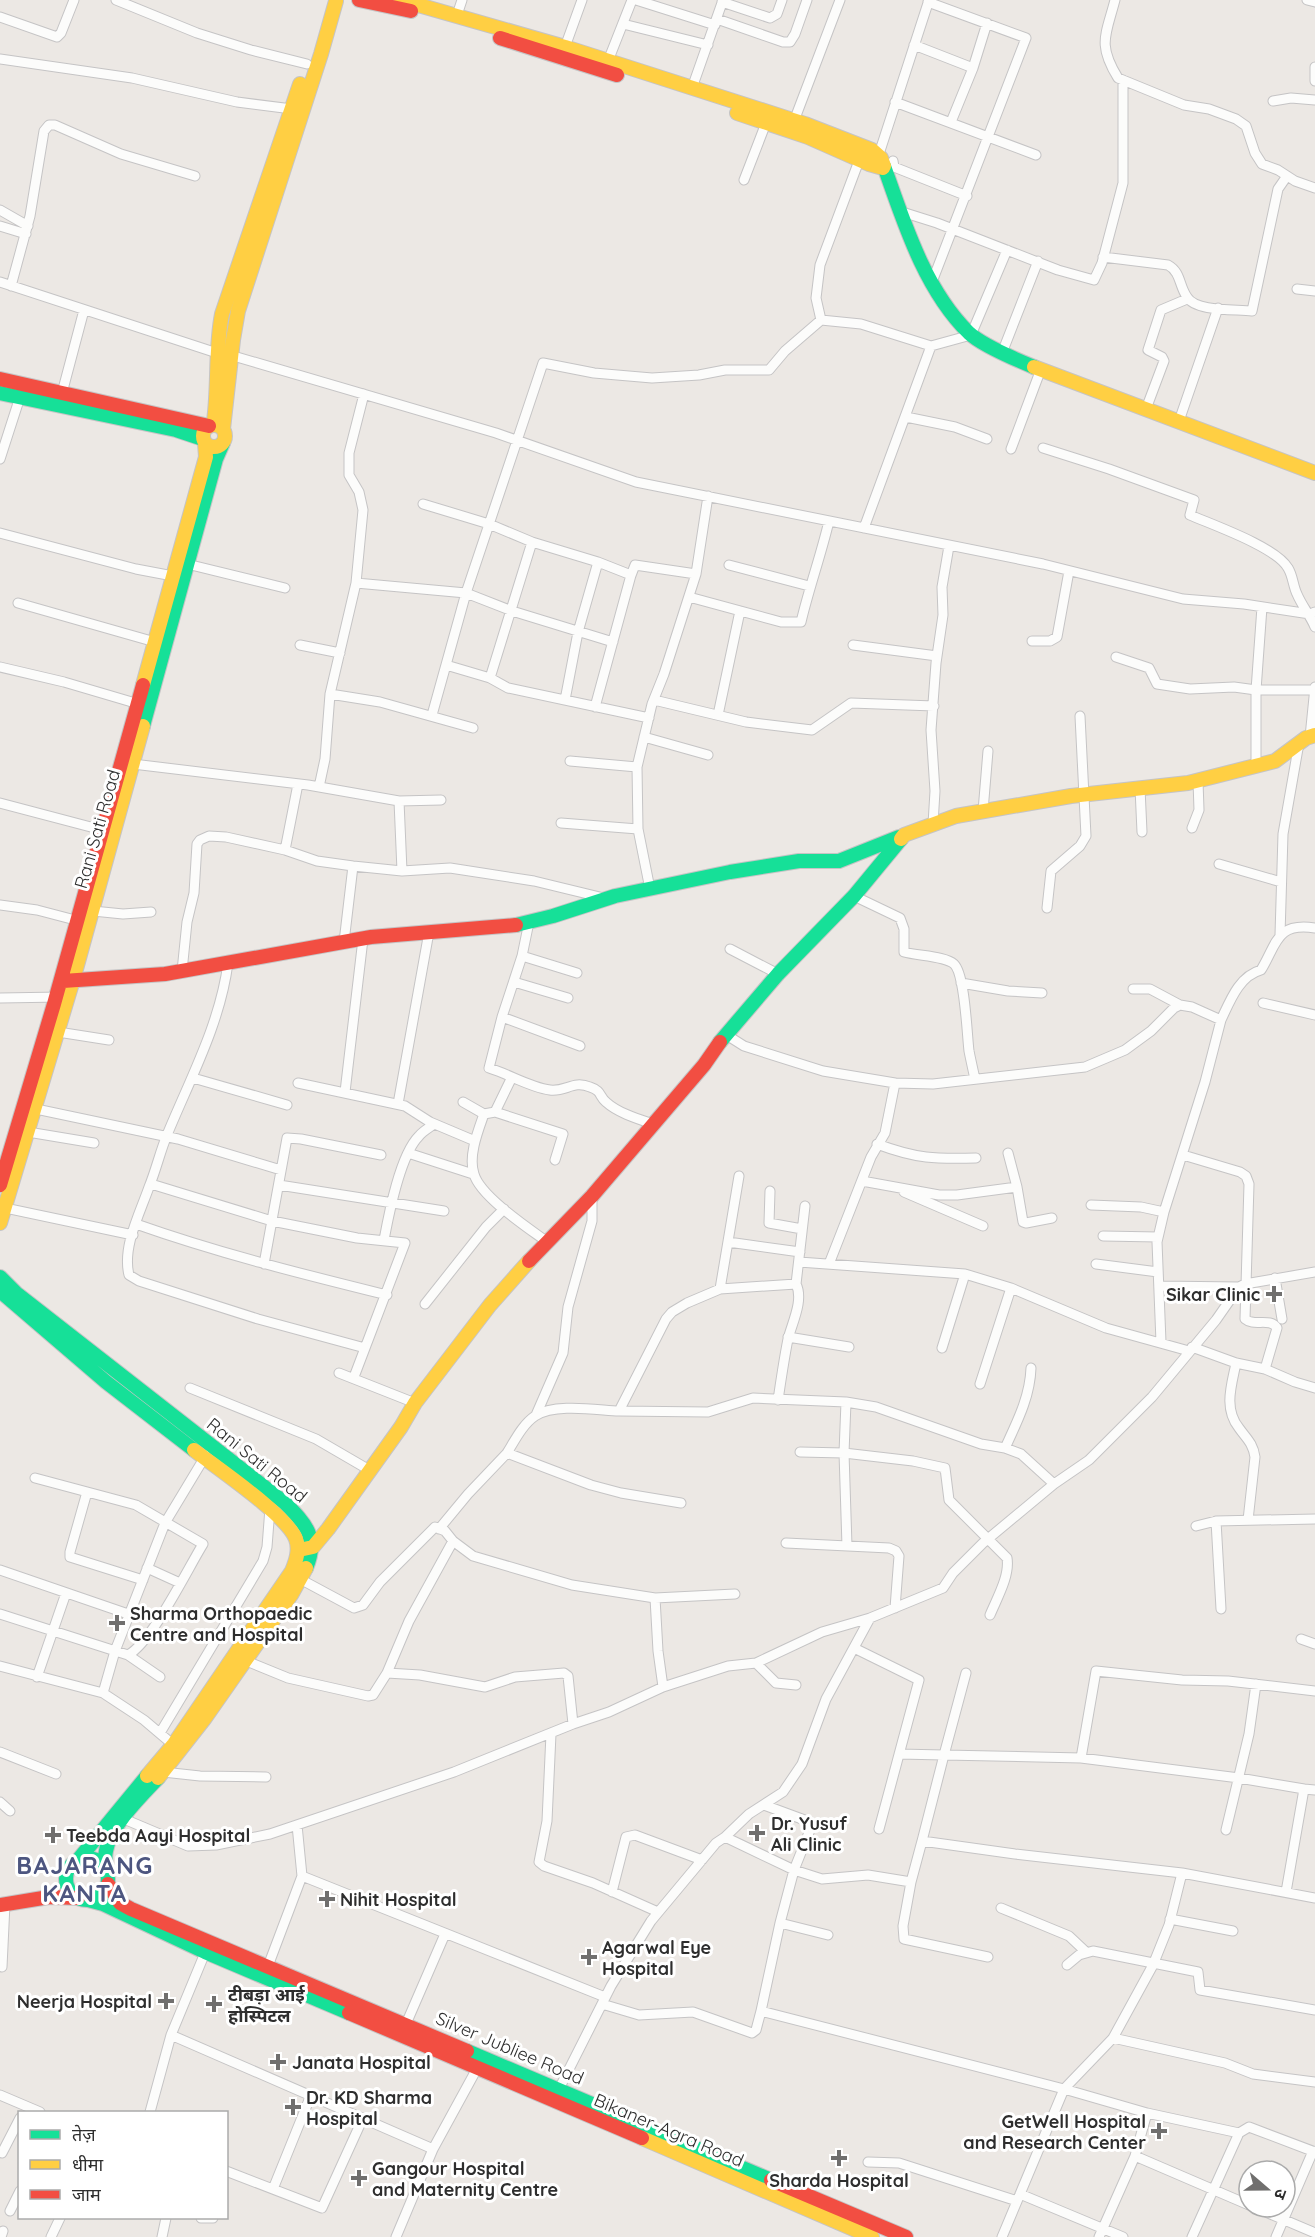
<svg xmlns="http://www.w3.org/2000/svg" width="1315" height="2237" viewBox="0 0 1315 2237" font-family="Quicksand,'Noto Sans Devanagari',sans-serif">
<rect width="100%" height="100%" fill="#ece8e4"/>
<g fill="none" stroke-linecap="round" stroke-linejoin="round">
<defs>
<path id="street" d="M116,0l81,33 54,17 56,14
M636,0l79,25
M1115,0c-9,35 -18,44 3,78l66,27 25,4 27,10 10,7 9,27 7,11 16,6 17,11 20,7
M1307,0l8,2
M722,2l48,16 7,-4 5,-14
M928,2l98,36 -94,244
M457,15l5,-15
M0,17l57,20 4,-4 13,-33
M717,19l66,23h7l5,-8 12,-34
M623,24l85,21
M914,45l59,23 -22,54
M565,47l17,-47
M0,59l132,19 105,24 55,7
M608,61l24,-61
M1315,67v14
M973,68l14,-45
M692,88l31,-88
M1273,101l18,-3 24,2
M895,102l141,53
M794,121l46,-121
M878,157l51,-157
M893,161l1,6 73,29
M744,180l22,-57
M0,210l28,16
M899,211l38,12 121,47 36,10 8,-17 21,-80v-103
M0,226l26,8
M1103,257l65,8c13,7 11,21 19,32 9,15 48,12 65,14l26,-122 9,-13
M0,282l217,71 13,2 266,78 140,49 407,82 140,35 61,5 66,10 5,-2
M11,286l19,-70 14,-85 5,-6h6l66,29 74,22
M1297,289l18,2
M821,320l-5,-22 4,-33 40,-107
M1002,353l36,-92
M62,393l22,-83
M1146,409l18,-48 -2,-4 -14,-7 13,-40 26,-11
M906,417l49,10 32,12
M1179,421l39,-113
M1043,448l66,21 85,31 -4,15c23,10 86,32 98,53 5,8 5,18 9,26 5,12 13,21 18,33
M1011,449l30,-80
M0,459l20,-62
M423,504l66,20 43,18 66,20 33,13 -36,132
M864,528l67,-182
M0,533l136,36 37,7
M187,564l98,24
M729,565l80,21
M630,578l5,-13 61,9
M356,583l110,10 46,18 101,31
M689,597l92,25h20c8,-34 20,-67 28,-101
M18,603l137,39
M1032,641h18l7,-4 12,-66
M300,645l40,8
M853,645l84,11
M1116,657l33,11 8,16 33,5 44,-2 22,3h59
M446,665l44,13 18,10 141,30
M0,667l64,15 78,23
M490,678l42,-136
M330,694l50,8 93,26
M565,700l13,-68 20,-70
M654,700l92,22 66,8 39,-27 83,3
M432,715l34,-122 77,-230 51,10 58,5 47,-3 26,-5h44l16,-19 36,-31 40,4 70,22 40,-11 36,-85
M718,715l22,-104
M644,737l64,18
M1310,737l5,-50
M570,761l67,6
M133,764l175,21 91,16 42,-1
M1256,766v-76l6,-83
M319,787l6,-28 5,-65 26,-111 7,-73 -4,-18 -10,-17v-22l15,-59
M1140,788l2,44
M399,801l3,70
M0,803l106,28
M983,811l5,-60
M561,823l77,6
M933,824l2,-33 -4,-61 5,-67 7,-48 -1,-28 7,-41
M1192,828l7,-18 -1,-29
M285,850l13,-66
M1219,864l62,18
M650,889l-12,-60 -1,-62 15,-63 12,-30 32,-100 12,-78
M854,896l46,22 4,11v23c14,4 41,4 50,12 11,10 13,71 15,87 2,10 4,19 6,28
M0,905l37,5 42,11
M1047,908l4,-37 29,-25 6,-10 -6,-120
M93,911l30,3 28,-2
M529,922l-7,34 -20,61 -13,51c20,6 40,19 61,22 16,2 23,-10 40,-3 12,4 9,9 16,15 12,11 32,17 47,22
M1280,935l3,-101 16,-91
M344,942l9,-76
M730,949l48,25
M522,956l55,17
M228,963c-8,61 -38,116 -61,172 -7,17 -11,35 -18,52 -9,26 -27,60 -20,88l10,6 119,38 107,29
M182,971l5,-49 7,-29 3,-49 3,-4 9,-4 17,1 59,13 32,11 36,5 49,5 48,-3 84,13 70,17
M514,982l54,16
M961,983l47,8 34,2
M1133,989h17l30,16
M0,998l61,-1
M1263,1003l52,12
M502,1017l78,29
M58,1032l51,8
M725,1034l19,12 79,25 72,12 38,1 152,-17 40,-17 26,-19 23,-23 6,-3 12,2 29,13c9,-19 18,-44 40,-50 16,-26 15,-48 54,-42
M193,1078l94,27
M298,1083l107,23 25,16 45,19
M345,1092l18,-153
M463,1102l21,12 11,-2 68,22 -8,26
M398,1104l31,-172
M36,1109l142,30 103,31
M495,1112l17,-35
M484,1114c-6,17 -16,42 -10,60 6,22 54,54 72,67
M28,1132l66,11
M877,1144c40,15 58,15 99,14
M408,1153l65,21
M1008,1153l9,34 6,35 3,1 26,-5
M1183,1155l57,17 6,4 3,8 -4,135c9,8 25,-2 32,9l-12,41
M862,1181l77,14h18l60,-8
M151,1184l121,37 85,17 48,5 -51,134
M279,1185l165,26
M770,1191l-1,32 33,6
M904,1192l79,34
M1091,1205l50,2 23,5
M0,1207l133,28
M136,1224c82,29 166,50 251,71
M1103,1236l55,1
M384,1240c5,-27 16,-85 35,-104 4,-5 10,-8 15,-12
M728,1242l72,10
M799,1262l166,12 46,14 95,40 83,23
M264,1264l23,-126 14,1 80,16
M829,1264l42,-107 14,-24 10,-50
M1096,1264l62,8
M1275,1278l7,41
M1159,1286l80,1
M720,1289l19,-113
M425,1304l61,-77 18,-18
M788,1337l61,10
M1161,1342l-4,-100 7,-30 41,-130 16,-62
M1192,1347l44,16 29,6 30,13 20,6
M942,1348l23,-74
M1236,1363c-4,21 -13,45 3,65 7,10 14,15 16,29l-7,63
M339,1373l76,30
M980,1384l31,-96
M190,1388l126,51 55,32
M778,1400c3,-20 6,-41 10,-61 4,-16 16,-39 8,-55l9,-78
M846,1402l-2,51 3,93
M619,1411l89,1 45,-14 93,4 30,5 105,37 24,4 16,6 33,30
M536,1415l27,-62 5,-46 24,-86v-25
M1005,1448c12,-26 25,-51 26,-80
M800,1452l44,1 69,8 32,7 4,32 58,58c3,18 -10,40 -17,57
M507,1453c8,-13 16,-29 28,-37 20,-13 61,-6 84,-5l47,-92 6,-7 15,-9 33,-14 76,-5
M35,1478l101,27 67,39c-16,26 -51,98 -75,111
M87,1492l-17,60v5l73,23
M1216,1521l5,88
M1196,1526l20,-5 99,-2
M439,1529l29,-35 39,-41 84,32 30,8 60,10
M786,1543l103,5 7,3 3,5 -4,52
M147,1568l33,15
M0,1570l131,45
M300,1579l54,29 9,-3 17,-23 55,-55 10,4 8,10 20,15 99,29 83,13 80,-4
M655,1598l3,53 5,36
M0,1614l128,41 32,22
M1301,1639l14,5
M854,1648l65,32 -40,149
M244,1660l44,18 80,18 5,-1 14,-22 22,-52 44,-80
M756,1663l20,20 20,2
M0,1666l103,27 41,27 33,28
M387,1673l33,2 65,12 30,-10 49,-4 4,3 5,48
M37,1677l29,-84
M103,1693l12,-42 50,-128 41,-68
M160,1733l103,-172 4,-14 3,-39
M551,1734l-4,87 -8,41 5,4 49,17 65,29
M0,1752l56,22
M899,1754l45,1 22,-82
M1081,1758l15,-87 86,9 46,1 87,10
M163,1772l37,4 66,1
M0,1802l10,9
M124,1819l64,27 28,-1 54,-11 184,-62 119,-48 36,-12 54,-25 65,-21 28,-3 66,-31 48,-14 73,-30 10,-15 30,-30 71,-59 35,-24 63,-63 64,-77 23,-33 6,-3 70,-12
M297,1825l5,51 303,121
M1226,1830l23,-96 7,-50
M725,1837l24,-23 34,-22 19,-28 24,-65 44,-81
M922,1841l-11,41 -43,-7 -46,4 -28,-9 -14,53 -19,88 303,78 83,24 -12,43 114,49
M1182,1873l-167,-19 -93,-13 22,-86 137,3 158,20 65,11
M911,1882l-8,44 1,13 84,18
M612,1892l14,-55 9,-2 67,25
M1286,1892l18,-103 11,1
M1001,1908l68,28 17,16
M1170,1919l63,12
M780,1923l48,12
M1067,1965l12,-10 14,-4 105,21 2,18 115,20
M268,1966l34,-90
M2,1967l3,-63
M602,2004l37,11 54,-3 59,21 4,-3 5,-19
M406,2024l39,-90
M171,2035l262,114 47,-86
M1113,2038l112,25 28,11 62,8
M557,2093l54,-107 40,-65 65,-78 9,-6 69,33 16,-40v-8l-46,-17
M0,2095l40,17
M150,2112l21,-77 36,-87
M1147,2113l92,20 -47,104
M1239,2133l10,-6 66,25
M2,2153l18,-35
M868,2162l31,1 118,38
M226,2171l96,37 41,-90
M273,2189l38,-94
M1020,2194l103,43
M1254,2207l61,26
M10,2211l10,-20
M201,2218h12
M1,2237l2,-6
M51,2237l9,-19
M162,2237l4,-19
M396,2237l37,-88
M1002,2237l62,-148 49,-51 40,-73 16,-40 13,-52 133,25
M1099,2237l36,-81
M1276,2237l37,-86"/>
<path id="fast" d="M884,166c20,57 41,124 85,167 13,12 48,27 65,34
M0,393l176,37 27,9
M143,726l73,-267 7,-16
M516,925l37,-9 62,-20 115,-24 69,-11h40l60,-24
M720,1042l58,-68 76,-78 47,-57
M0,1277l16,16 269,210c21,21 34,35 21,65
M0,1291l106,91 88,68
M66 1879a21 21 0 1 1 42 0a21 21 0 1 1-42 0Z
M78,1860l69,-84
M108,1874c-2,-8 -4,-15 -2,-23 4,-25 35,-55 52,-73
M88,1900l15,4 102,48 144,61
M467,2051l304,129"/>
<path id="slow" d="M401,0l164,47 240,77 67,26 9,8 3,8
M737,113l71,24 61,27 14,4
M1034,367l281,106
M214,421c5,-36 1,-72 8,-107l78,-230
M203 436a11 11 0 1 1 22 0a11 11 0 1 1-22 0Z
M223,429l10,-89 5,-29 83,-257 15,-53
M143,685l63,-228 -1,-14
M901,839l3,-4 52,-19 115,-20 117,-13 87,-22 31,-23 9,-3
M0,1223l73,-243 70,-254
M299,1550l14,-3 15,-18 73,-102 14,-24 75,-98 39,-44
M147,1776l27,-32 118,-173c4,-10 8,-21 4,-32 -9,-24 -79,-71 -102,-89
M158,1778l47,-60 86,-123 15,-27
M642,2138l230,99"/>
<path id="jam" d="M359,0l52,11
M500,38l117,37
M0,379l209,47
M63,981l102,-7 206,-37 145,-12
M0,1185l54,-181 89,-319
M529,1261l63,-65 112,-131 16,-23
M108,1884l12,19 11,6 336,142
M0,1905l49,-8 29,1
M349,2013l293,125
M771,2180l135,57"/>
</defs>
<use href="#street" stroke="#c5c4c5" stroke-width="11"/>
<use href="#fast" stroke="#c5c4c5" stroke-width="16"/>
<use href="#slow" stroke="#c5c4c5" stroke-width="16"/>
<use href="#jam" stroke="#c5c4c5" stroke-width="16"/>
<use href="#street" stroke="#fcfcfb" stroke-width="9"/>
<use href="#fast" stroke="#16e098" stroke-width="14"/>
<use href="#slow" stroke="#ffcf43" stroke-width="14"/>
<use href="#jam" stroke="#f24e42" stroke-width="14"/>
</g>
<g fill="#706f6e" stroke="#fff" stroke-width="2">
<path d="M1271 1285h6v6h6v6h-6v6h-6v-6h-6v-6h6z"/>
<path d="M114 1614h6v6h6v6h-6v6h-6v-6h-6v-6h6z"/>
<path d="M754 1824h6v6h6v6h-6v6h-6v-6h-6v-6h6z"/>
<path d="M50 1826h6v6h6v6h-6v6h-6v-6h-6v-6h6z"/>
<path d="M324 1890h6v6h6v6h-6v6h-6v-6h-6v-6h6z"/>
<path d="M586 1948h6v6h6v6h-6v6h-6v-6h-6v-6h6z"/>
<path d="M163 1992h6v6h6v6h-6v6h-6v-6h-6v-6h6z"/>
<path d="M211 1995h6v6h6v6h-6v6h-6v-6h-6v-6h6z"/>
<path d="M275 2053h6v6h6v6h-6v6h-6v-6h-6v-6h6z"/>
<path d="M290 2098h6v6h6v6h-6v6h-6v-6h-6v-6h6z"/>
<path d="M1156 2122h6v6h6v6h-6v6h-6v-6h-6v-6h6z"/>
<path d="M836 2149h6v6h6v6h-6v6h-6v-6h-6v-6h6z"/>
<path d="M356 2169h6v6h6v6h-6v6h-6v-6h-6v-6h6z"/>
</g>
<g text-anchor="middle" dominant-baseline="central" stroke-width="6" stroke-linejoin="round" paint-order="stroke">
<g font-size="18" fill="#2e2e2e" stroke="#fff">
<text transform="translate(97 829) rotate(-74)">Rani Sati Road</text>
<text transform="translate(257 1460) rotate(39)">Rani Sati Road</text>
<text transform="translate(510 2048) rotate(23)">Silver Jubliee Road</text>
<text transform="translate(669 2130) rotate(23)">Bikaner-Agra Road</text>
</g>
<g font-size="18" font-weight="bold" fill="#2e2e2e" stroke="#fff" text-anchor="start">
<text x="1260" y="1294" text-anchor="end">Sikar Clinic</text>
<text x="130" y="1613">Sharma Orthopaedic<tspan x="130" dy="21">Centre and Hospital</tspan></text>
<text x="771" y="1823">Dr. Yusuf<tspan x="771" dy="21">Ali Clinic</tspan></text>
<text x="66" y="1835">Teebda Aayi Hospital</text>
<text x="340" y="1899">Nihit Hospital</text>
<text x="602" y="1947">Agarwal Eye<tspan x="602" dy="21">Hospital</tspan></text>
<text x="228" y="1994">टीबड़ा आई<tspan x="228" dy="21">होस्पिटल</tspan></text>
<text x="152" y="2001" text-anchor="end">Neerja Hospital</text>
<text x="292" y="2062">Janata Hospital</text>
<text x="306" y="2097">Dr. KD Sharma<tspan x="306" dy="21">Hospital</tspan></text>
<text x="1146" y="2121" text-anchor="end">GetWell Hospital<tspan x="1146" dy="21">and Research Center</tspan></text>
<text x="372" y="2168">Gangour Hospital<tspan x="372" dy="21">and Maternity Centre</tspan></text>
<text x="839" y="2180" text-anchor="middle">Sharda Hospital</text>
</g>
<g font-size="24" font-weight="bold" letter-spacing="1.5" fill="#4d5680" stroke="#fff">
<text x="85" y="1865">BAJARANG<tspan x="85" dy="28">KANTA</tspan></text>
</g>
</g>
<rect x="18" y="2111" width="210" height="108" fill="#ffffff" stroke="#ababab" stroke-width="1.5"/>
<rect x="30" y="2130" width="30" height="9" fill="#16e098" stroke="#ababab" stroke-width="1.5"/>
<text x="72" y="2141" font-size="18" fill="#2e2e2e">तेज़</text>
<rect x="30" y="2160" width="30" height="9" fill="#ffcf43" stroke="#ababab" stroke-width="1.5"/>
<text x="72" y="2171" font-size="18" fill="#2e2e2e">धीमा</text>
<rect x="30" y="2190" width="30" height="9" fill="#f24e42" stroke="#ababab" stroke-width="1.5"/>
<text x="72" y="2201" font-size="18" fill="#2e2e2e">जाम</text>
<g transform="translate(1267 2189) rotate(110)"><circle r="28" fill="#ffffff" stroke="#ababab" stroke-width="1.5"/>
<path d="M0-4.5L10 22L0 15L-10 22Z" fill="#706f6e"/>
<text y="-9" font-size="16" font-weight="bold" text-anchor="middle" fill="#2e2e2e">उ</text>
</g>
</svg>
